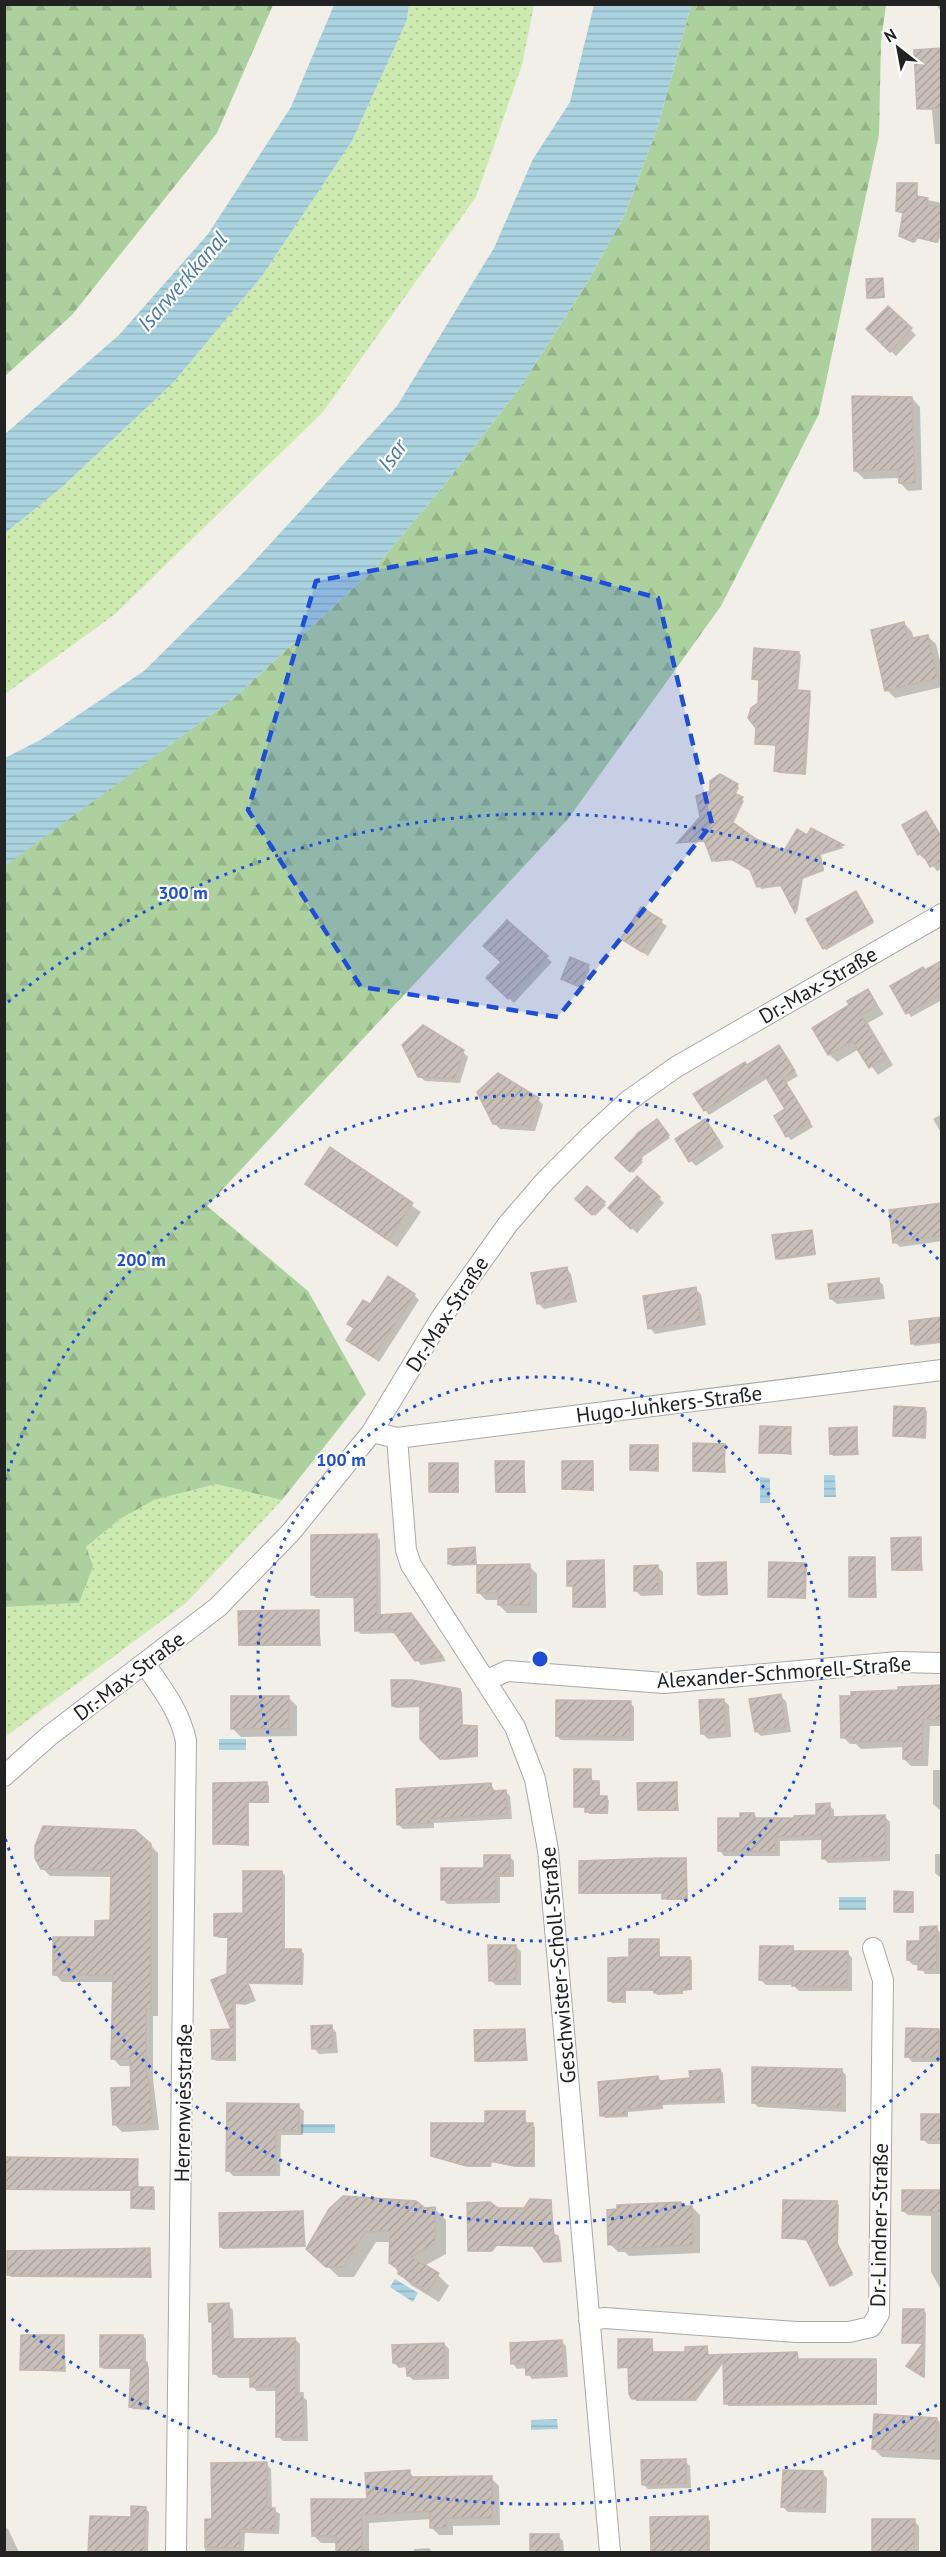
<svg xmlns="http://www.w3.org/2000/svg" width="946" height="2557" viewBox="0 0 946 2557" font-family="'PT Sans',sans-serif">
<defs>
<pattern id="grass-dots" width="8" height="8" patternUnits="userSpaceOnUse" patternTransform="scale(1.5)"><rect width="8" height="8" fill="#cdebb0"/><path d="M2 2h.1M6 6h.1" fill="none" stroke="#b0c997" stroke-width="1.8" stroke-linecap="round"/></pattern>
<pattern id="forest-firs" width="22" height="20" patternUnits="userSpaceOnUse" patternTransform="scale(1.5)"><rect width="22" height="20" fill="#add19e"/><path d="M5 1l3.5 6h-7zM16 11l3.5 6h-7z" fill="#95b388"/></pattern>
<pattern id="water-rules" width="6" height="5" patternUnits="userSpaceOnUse" patternTransform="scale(1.5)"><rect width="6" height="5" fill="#aad3df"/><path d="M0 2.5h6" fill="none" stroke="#92b5bf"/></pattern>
<pattern id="building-hatch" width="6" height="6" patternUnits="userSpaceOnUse" patternTransform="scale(1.5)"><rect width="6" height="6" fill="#c7bfb8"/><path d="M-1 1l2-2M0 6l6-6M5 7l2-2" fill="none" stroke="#aba49e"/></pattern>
</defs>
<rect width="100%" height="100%" fill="#f2efe9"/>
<path fill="url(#grass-dots)" d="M409,5h125l-12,60 -46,132 -153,215 -209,203 -109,79v-161l56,-45 112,-105 89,-107 90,-135 55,-121z
M216,1484l66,16 -95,102 -182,135v-130l74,-4 7,-56 34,-28 34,-19z"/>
<path fill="url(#forest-firs)" d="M5,4l268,1 -56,128 -145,182 -67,61z
M691,5h195l-5,36 -2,94 -60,279 -98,192 -153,213 -361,387 101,85 58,103 -84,106 -66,-16 -62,16 -34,19 -34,28 7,19 -14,37 -74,4 -1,-741 230,-168 140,-129 71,-85 74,-95 68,-106 38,-69 33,-88z"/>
<path fill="url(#water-rules)" d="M334,5h75l-2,15 -55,121 -90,135 -89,107 -112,105 -56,45v-99l114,-99 89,-101 83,-127z
M594,5h97l-33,121 -33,88 -38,69 -68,106 -74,95 -71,85 -140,129 -229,168v-108l37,-19 102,-68 103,-102 150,-163 97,-158 39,-89 37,-57z
M824,1475h11l1,22h-12z
M760,1477l10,1v25h-10z
M219,1739h27v11h-27z
M839,1897h27v13h-27z
M301,2124h34v9h-34z
M395,2279l23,14 -5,9 -23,-15z
M557,2419l1,10 -27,1v-10z"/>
<path fill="#0003" d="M936,4h6v9z
M942,50v94h-7l-3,-34 -14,-1z
M916,184l2,14 24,5v29l-4,11 -20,-5 -3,5 -12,-5 1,-24 -6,-3z
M882,280l3,18 -15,1 -2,-2z
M888,308l28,27 -20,21 -28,-27z
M912,398l8,9 2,83 -14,1 -8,-8v-5l-36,1 -8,-8z
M904,623l8,9 2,8 13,-4 9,8 6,25v18l-47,11 -8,-8z
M798,653l3,2 -3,37 13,3 -5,80 -28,-2 -2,-3 2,-24 -22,-3 5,-62 -8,-2z
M737,786l2,2 -4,7 9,6 -11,23 23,16 28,13 23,-16 5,-7 32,18 -23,7 3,16 -21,8 -6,34 -14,-27 -22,3 -9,-19 -17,-10 -19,2 -10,-20 -27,1z
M926,813l16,24v32l-5,2 -10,-13 -3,1 -5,-5z
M856,893l18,30 -48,27 -2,-2z
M642,909l25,17 -19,30 -25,-17z
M546,957l6,5 -38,41 -26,-25z
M942,962v38l-31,17 -19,-30z
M588,967l2,2 -8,19 -17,-8z
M867,991l17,23 -16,9 25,42 -15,10 -19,-26 -22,13 -8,-8 22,-49z
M779,1047l19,29 -12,7 27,44 -22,13 -4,-4v-26l-19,-32 -59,37 -4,-5 -10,-15z
M463,1052l5,5 -8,26 -35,-2 -6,-5z
M538,1099l5,6 -8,26 -35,-2 -6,-6z
M942,1114v20l-9,-15z
M705,1121l19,26 -28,19 -5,-5z
M659,1123l11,15 -30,21 3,3 -10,11 -16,-15z
M330,1149l91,63 -24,35 -91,-63z
M638,1178l26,25 -27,30 -27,-25z
M587,1188l19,17 -11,11 -18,-17z
M942,1204v37l-42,6 -5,-5z
M811,1231l5,24 -37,5 -2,-2z
M566,1268l5,6 6,28 -33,7 -6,-6z
M878,1280l5,5 2,14 -48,5 -6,-5z
M695,1289l6,5 5,31 -51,9 -5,-6z
M414,1295l5,5 -40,62 -31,-23 7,-10 -6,-5 21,-18z
M941,1319l1,24 -27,3 -2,-2z
M924,1409l3,2 -1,28 -31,-3z
M790,1428l2,27 -32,-3z
M856,1429l3,26 -26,1 -2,-3z
M724,1445l2,28 -32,-2z
M657,1447l2,25 -28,-2z
M523,1462l3,31h-27l-2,-2z
M592,1463l2,28 -31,-2z
M457,1464l2,29h-27l-2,-2z
M376,1535l4,5 1,76 34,3 31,42 -25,4 -24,-32 -36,1 -4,-4 -1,-32h-40l-4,-4z
M920,1539l3,32h-27l-3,-2z
M474,1549l3,16 -25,1 -2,-2z
M875,1559l2,39h-24l-2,-2z
M603,1562l3,46h-29l-2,-21 -6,-2z
M726,1564l2,31 -27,1 -2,-2z
M805,1564l2,2 -1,33 -36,-3z
M529,1566l8,8v39h-30l-8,-8v-5h-13l-8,-8z
M658,1567l5,5v23l-22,1 -5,-5z
M318,1612l3,34h-79l-2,-2z
M460,1690l2,2 1,34 15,3v28l-34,3 -22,-22v-31l-27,1 -2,-2z
M942,1690v36h-12l-2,40h-17l-7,-7v-12l-43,2 -5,-5h-6l-7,-7z
M780,1696l6,5 5,31 -30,4 -5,-5z
M288,1697l9,9v30l-56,1 -8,-8z
M723,1700l6,5 2,32 -23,2 -5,-5z
M630,1703l4,4v34l-73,-1 -4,-4z
M590,1770l3,12 7,2v14l9,2 -1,14h-19l-2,-6 -12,-2z
M933,1770h9v42l-9,-8z
M676,1783l3,28h-38l-2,-2z
M215,1784h52l2,2v17h-20v43l-34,-2z
M491,1785l5,7 9,-1 5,5 2,23 -78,4v5l-31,1 -5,-5z
M829,1805l5,5v8l51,-1 5,5v39l-62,2 -4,-4 -1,-19 -43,1v15h-56l-4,-5 22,-32 12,-5 4,6 60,-3z
M150,1845l8,8v163h-5v62l6,52 -37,2 -8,-8 19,-36 -1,-22h-12l-7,-8 2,-76h-53l-7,-8 56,-52 2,-45 -63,-1 -8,-8z
M935,1854h7v25l-7,-6z
M509,1856l5,5v16h-14v26l-53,1 -4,-5z
M685,1859l3,41h-22l-3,-6h-81l-2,-2z
M282,1872l3,4v74h16l3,4 -1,31 -54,-1 7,17 -11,4 -9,-1v57h-20l-3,-3 20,-27 -5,-56 1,-37h-10l-4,-3 29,-20z
M912,1893l2,20h-17l-2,-2z
M936,1928l5,5v41h-16l-5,-9h-7l-5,-5z
M658,1941l2,17 32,2v30l-9,1v3l-26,1 -2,-4h-29v12h-14l-2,-2 21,-42z
M516,1946l5,6v33h-25l-6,-5z
M792,1948l4,4h51l5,6v33h-53l-6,-6h-27l-5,-5z
M331,2027l5,5 2,21 -19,1 -5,-6z
M939,2030l3,3v29h-30l-5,-6z
M525,2031l3,30 -50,1 -2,-2z
M720,2070l3,3 2,30 -62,2v4l-35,3v5l-23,1 -3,-3 56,-37 3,3 30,-2z
M841,2070l5,5v37l-88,-5 -5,-5z
M298,2106l6,5 -1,24h-22l-1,41h-47l-5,-6z
M524,2113l3,11 8,3v40h-20l-23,-5 -1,5h-24l-34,-11 53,-32z
M942,2115v29h-14l-5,-5z
M4,2158l133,3 2,27 16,2v20l-21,-1 -2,-18 -128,-1z
M942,2191v97h-2l-9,-16v-56l-23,-1 -5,-4z
M551,2202l4,35 5,3 2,22 -14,1 -13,-16 -38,-1 -5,6 -22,-2 27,-40 28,-1z
M680,2203l4,4h8l8,8v38l-71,3 -4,-4h-7l-8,-8z
M836,2203l3,2 -1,42 15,28 -20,12 -25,-46 -24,-4z
M424,2209h11l11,11v34l-22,12 14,9 11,11 -10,16 -28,-17 -11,-11 -10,-12 1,-20h-15l-22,35h-15l-31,-28z
M303,2213l3,34 -83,2 -2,-2z
M150,2250l2,28 -141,-1 -2,-3z
M228,2305l5,5 1,30 61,-1 5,5v51l7,5 1,41h-25l-5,-5v-45h-21l-5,-5v-8h-33l-5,-5v-49l-4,-3z
M923,2311l3,2 -1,65 -15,-10 13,-24 -19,-2z
M143,2336l3,3v24l3,4v43l-16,-1 -3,-2 3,-38h-29l-3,-3z
M64,2337l2,35 -44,-2z
M652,2340l2,14 32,-1 21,-5 2,8 88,-2 2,6 76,1 2,2v42l-149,1 -4,-44 -28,39h-60l-6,-32 -10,-2z
M561,2341l5,5 2,31 -36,2 -4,-5 -1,-6 -10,1 -4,-5z
M444,2344l5,5v30l-36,1 -5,-5v-8l-9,1 -5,-5z
M936,2419l6,5v36l-60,-3 -8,-8z
M685,2461l5,5 1,22 -43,1 -5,-5z
M266,2464l5,5 1,40 8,5 -1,20 -34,-1 -1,19h-39l2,-32h7z
M409,2472l7,7 75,-1 8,8 1,39 -47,1v9h-14l-8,-8v-8l-62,4v29h-32v-9h-16l-8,-8z
M822,2473l5,5 -1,35 -38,-1 -5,-5z
M145,2508l4,4 -1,40h-58z
M707,2518l3,3v31h-58z
M914,2521l5,5v26h-44z
M4,2527l4,2 11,23h-15z
M558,2536l5,5 1,11h-33z
M429,2548l3,4h-18v-3z"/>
<path fill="url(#building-hatch)" stroke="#c4b6ab" stroke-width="1.5" d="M942,48v60l-25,1 -3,-59z
M897,183h20v13l11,2 -2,7 16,2v25l-3,-1 -3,11 -21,-5 -2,5 -14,-6 4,-23 -7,-2z
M883,278l1,19 -17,1 -1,-19z
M888,306l24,22 -22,24 -24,-23z
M852,396l60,1 3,86h-16l-1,-13 -44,1z
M904,622l4,17 20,-4 10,43 -53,13 -14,-61z
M754,648l45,4 -3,38 14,1 -6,82 -30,-2 2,-26 -21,-1 1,-16 -8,-10 3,-10 7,-5 1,-23 -7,-1z
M720,774l18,10 -4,9 9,4 -12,24 25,18 28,12 13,-22 10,6 4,-7 33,17 -25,8 4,16 -22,8 -6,36 -15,-29 -23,3 -7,-17 -19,-11 -19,2 -8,-21 -27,3 23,-26 -4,-21 14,-5v-10z
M926,811l16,27v23l-12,6 -8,-15 -4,3 -16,-30z
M856,891l17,30 -50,28 -17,-30z
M641,907l21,13 -20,32 -21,-13z
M507,920l41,36 -40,43 -22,-21 15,-16 -18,-16z
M570,957l19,8 -9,22 -19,-8z
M941,961v33l-35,20 -16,-28 33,-19 2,3z
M868,989l9,16 -16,10 25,42 -17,11 -17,-27 -24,14 -16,-27 37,-23 -2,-4z
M423,1025l41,25 -9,29 -37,-2 -16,-32z
M779,1045l16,26 -12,7 27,44 -24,15 -12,-21 11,-7 -21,-35 -60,37 -11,-17 52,-32 2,3z
M498,1073l41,25 -9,28 -37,-2 -16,-32z
M657,1119l12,16 -30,21 3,3 -12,13 -15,-14 24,-26z
M705,1119l15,23 -31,20 -14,-23z
M330,1147l83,56 -25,37 -83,-56z
M637,1176l23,21 -29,32 -23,-21z
M587,1186l18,16 -13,13 -17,-16z
M942,1203v33l-49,7 -4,-33z
M812,1230l3,23 -39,6 -4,-24z
M567,1267l5,31 -35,6 -6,-31z
M388,1276l27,18 -42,63 -27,-17 8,-12 -7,-4 16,-24 7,4z
M879,1278l1,16 -50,5 -2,-15z
M696,1287l5,33 -53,9 -5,-33z
M942,1317v23l-31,4 -2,-23z
M894,1406l31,2 -1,29 -31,-1z
M760,1426l31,1 -1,26h-31z
M857,1427v27h-27l-1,-26z
M693,1443l32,1 -1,28 -31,-1z
M630,1445h28v25h-28z
M495,1461h29v31h-28z
M562,1461h31v29l-31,-1z
M429,1463h29v29h-29z
M377,1534v81l34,-2 32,44 -28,4 -23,-32 -37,2 -1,-37 -43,1v-60z
M921,1537v32l-29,1 -1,-32z
M475,1547l1,16 -28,1v-15z
M849,1557h26v39l-26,1z
M604,1560l1,46 -32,1v-21h-6v-25z
M726,1562l1,32h-29l-1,-31z
M769,1562l36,1v35l-37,-1z
M530,1564v41h-32v-12h-21v-28z
M658,1565l1,25 -25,1v-25z
M319,1610v34l-80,1 -1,-34z
M391,1680h21l48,9 2,36 15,1v29l-37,4 -20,-20v-34l-28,1z
M942,1685v35l-19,-1 -1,41 -19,-1v-18l-51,1v-5l-11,1 -1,-42h11v-4l47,-2v-3z
M781,1694l5,33 -31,5 -6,-33z
M231,1696h58v33h-58z
M724,1699l2,33 -25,2 -2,-34z
M556,1700l75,1 -1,36 -74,-1z
M574,1769h17v12h8v15h8v16h-22v-5h-11z
M267,1782v20h-20l1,42h-35v-61z
M677,1782v28h-39l-1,-27z
M491,1783l1,8 14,-1 1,24 -77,5v4l-33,2 -1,-36z
M830,1803v14l55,-2 1,41 -64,3v-24l-46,2v15l-58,-1v-33h22v-5h14v5h40v-2l22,-1v-11z
M43,1826l92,4 16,14v165h-5v60l4,17 2,37 -39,2 -2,-37 20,-1 -1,-28h-19l2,-84h-60v-38h42v-16l15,-1 1,-49 -70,-2 -6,-11v-12z
M484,1855h26v19h-14v25l-55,1v-32h43z
M661,1858h25l1,40 -25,1v-7l-83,1v-32z
M243,1871h39l1,78h18v33h-54l6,15 -12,6 -8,-1 1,56 -22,1 -1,-29 20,-1 -20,-49 16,-6 1,-38h-14v-22l29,-1z
M894,1891l19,1v20h-19z
M937,1926v43l-19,1v-9l-11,-1v-19h13v-14z
M629,1939h30v18h31v32h-9v4h-27v-4h-30v12h-16v-43l21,-1z
M488,1945h28v35l-27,1z
M760,1946h33v5h55l-1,36 -55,-1v-5l-33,-1z
M332,2025l1,23 -21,1 -1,-23z
M906,2028l33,1v29l-34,-1z
M525,2029l1,31 -51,1 -1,-31z
M752,2067l90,2 -1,38h-40v-4h-49z
M720,2069l2,31 -61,2v4l-36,3 1,5 -26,2 -2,-34 60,-6 1,5 31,-3 -1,-7z
M227,2103l72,1v27l-23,-1 -1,42 -49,-1z
M485,2111h40v12h8v42h-22l-21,-4 -1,4h-26l-32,-9v-33h54z
M921,2114h21v26h-21z
M4,2157l134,2 -1,28h16v21h-22v-18l-127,-1z
M902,2190h40v22l-40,-1z
M343,2196l73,5 9,7 10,-1v36l-24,14 28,16 -11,19 -30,-18 1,-5 -10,-6 1,-32 -25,1 -22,35h-17l-20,-18 23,-40z
M530,2199l21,1 2,34 5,2 2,24 -16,2 -12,-17h-37l-6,6h-21l-1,-48 23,-1 8,6h26z
M783,2200l54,1v42l15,30 -22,13 -24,-47 -24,-1z
M681,2202v4h11l1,39 -74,4v-5l-11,1 -1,-35 10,-1v-4z
M303,2211l1,34 -84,2 -1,-34z
M150,2248v28l-143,-1v-24z
M229,2303l1,36 65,-1 1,55h7v44h-27v-51l-26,1v-14l-37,1 -1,-52h-3l-1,-18z
M903,2309h21l-1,68 -17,-11 17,-23h-21z
M21,2335h43v35h-44z
M100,2335h43v27h4l1,20 -1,26 -18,-1 2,-40h-31z
M618,2339h34v13h33v-5l22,-1 1,9 89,-3 1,7h78l-1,44 -151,1 -1,-44 -30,39h-61l-3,-5 -1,-27 -10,1z
M562,2340l2,33 -38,2 -1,-12 -14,1 -1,-21z
M444,2343l1,32 -38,1 -1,-13h-13l-1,-18z
M874,2414l63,4 -2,35 -63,-4z
M686,2459v24l-44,2 -1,-25z
M267,2462v46h8v22l-35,-1v19l-35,-1v-28h7l-1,-56z
M410,2470v7l82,-1v42h-46v10h-16v-17l-68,4v38h-26v-17h-24l-1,-37h56l-2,-26z
M783,2470l40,1 -2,38 -40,-2z
M131,2506l15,1 -2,46h-56l2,-37 41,1z
M708,2516v37h-57l-1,-36z
M872,2519h43l-1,34h-42z
M530,2534h29v19h-29z"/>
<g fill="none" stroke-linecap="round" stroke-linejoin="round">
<defs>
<path id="street" d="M372,1432l25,6 9,112 5,15 104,162 20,52 13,71 62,702
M397,1438l545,-68
M145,1664c17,25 35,47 41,77l-10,811
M485,1681l22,-10 157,12 234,-21 44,1
M4,1776l45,-40 169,-129 73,-75 81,-100 69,-114 67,-94 38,-44 46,-46 36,-33 48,-34 266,-153
M589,2320l16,-2 191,14h53l22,-5 8,-13 4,-334 -10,-32"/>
</defs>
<use href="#street" stroke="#a9a9a9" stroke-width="22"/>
<use href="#street" stroke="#fff" stroke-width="20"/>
</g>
<path fill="#1d4ed8" fill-opacity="0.2" stroke="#1d4ed8" stroke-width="4.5" stroke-dasharray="12 8" stroke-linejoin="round" d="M484,550l174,48 54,226 -154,193 -197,-30 -113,-177 68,-229z"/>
<g fill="none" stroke="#1d4ed8" stroke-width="3" stroke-dasharray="3 6">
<circle cx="540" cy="1659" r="282"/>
<path d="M939 2058A564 564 0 0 1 5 1838M5 1480A564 564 0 0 1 939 1260"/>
<path d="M937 2405A845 845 0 0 1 8 2316M8 1002A845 845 0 0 1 937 913"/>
</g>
<g text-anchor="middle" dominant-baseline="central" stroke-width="4.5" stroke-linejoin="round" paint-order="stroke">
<g font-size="21" fill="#222" stroke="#fff">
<text transform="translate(818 985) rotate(-30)">Dr.-Max-Straße</text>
<text transform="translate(447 1314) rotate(-57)">Dr.-Max-Straße</text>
<text transform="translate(669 1404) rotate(-7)">Hugo-Junkers-Straße</text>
<text transform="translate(784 1672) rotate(-4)">Alexander-Schmorell-Straße</text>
<text transform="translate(129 1676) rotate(-37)">Dr.-Max-Straße</text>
<text transform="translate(558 1965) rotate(-95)">Geschwister-Scholl-Straße</text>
<text transform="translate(183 2103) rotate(-89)">Herrenwiesstraße</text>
<text transform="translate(879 2225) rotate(-89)">Dr.-Lindner-Straße</text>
</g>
<g font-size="22" font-style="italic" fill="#4a7aab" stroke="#fff">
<text transform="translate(182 281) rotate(-49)">Isarwerkkanal</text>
<text transform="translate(392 455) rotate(-54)">Isar</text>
</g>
</g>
<circle cx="540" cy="1659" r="9" fill="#1d4ed8" stroke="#fff" stroke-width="3"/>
<g font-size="18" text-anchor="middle" font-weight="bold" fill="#1d4ed8" stroke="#fff" stroke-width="4.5" stroke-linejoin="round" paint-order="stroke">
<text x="183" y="899">300 m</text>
<text x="141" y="1266">200 m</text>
<text x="341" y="1466">100 m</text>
</g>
<rect width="946" height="2557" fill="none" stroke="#222222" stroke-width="12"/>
<g transform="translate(898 48) rotate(329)" stroke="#ffffff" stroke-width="4.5" paint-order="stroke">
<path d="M0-4.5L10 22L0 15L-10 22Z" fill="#222222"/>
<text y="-9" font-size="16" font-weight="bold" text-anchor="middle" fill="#222222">N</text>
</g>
</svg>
